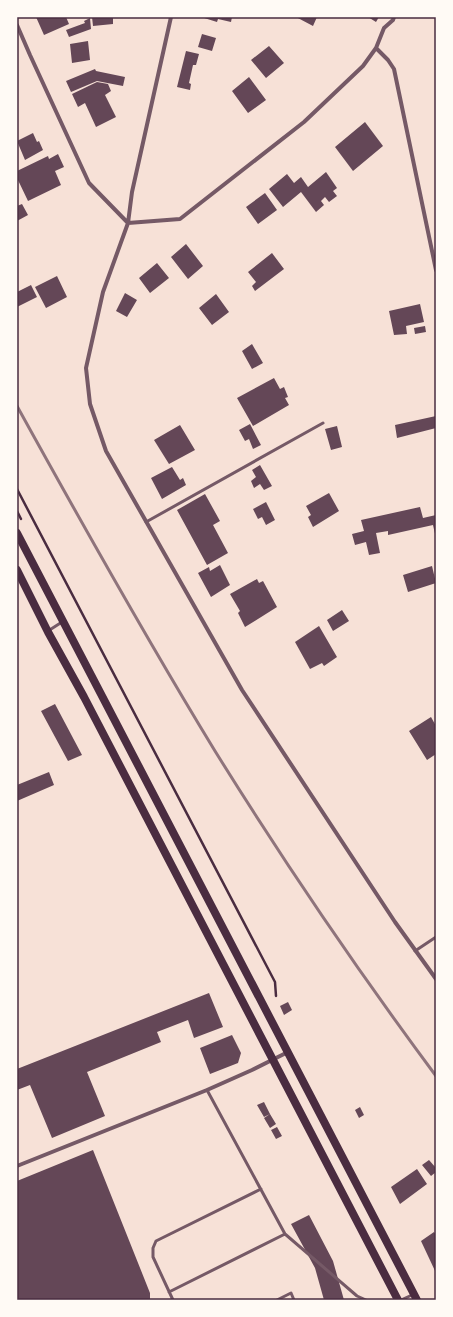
<svg xmlns="http://www.w3.org/2000/svg" width="453" height="1317" viewBox="0 0 453 1317" font-family="'Sofia Sans Condensed',sans-serif">
<rect width="100%" height="100%" fill="#f7e1d7"/>
<path fill="#644757" d="M36,17h30l3,7 -25,11z
M92,17h21v7l-20,2z
M201,17h31l-1,5 -13,-3 -1,3z
M296,17h21l-4,9z
M368,17h11l-3,5z
M90,18l1,11 -22,8 -3,-7 19,-7 -1,-2z
M202,34l14,4 -4,13 -14,-4z
M88,41l2,19 -18,3 -2,-19z
M269,46l15,17 -18,15 -15,-18z
M186,51l13,3 -3,11h-3l-4,18 2,1 -1,6 -13,-3z
M95,69l1,2 29,6 -2,9 -26,-5 -26,11 -5,-11z
M249,77l17,23 -18,13 -16,-22z
M97,82l11,2 3,7 -6,4 11,22 -20,10 -11,-24 -7,4 -6,-13z
M365,122l18,24 -30,25 -18,-24z
M33,133l4,9 2,-1 4,9 -18,10 -8,-19z
M58,154l6,13 -9,4 6,14 -33,16 -11,-23v-7l31,-15 1,3z
M326,172l11,16 -4,3 4,5 -8,6 -4,-5 -4,4 3,4 -8,7 -15,-20 -18,15 -14,-18 18,-15 7,9 7,-6 7,10z
M265,193l12,17 -19,14 -12,-17z
M22,204l6,11 -11,6v-15z
M186,244l17,22 -15,13 -17,-22z
M272,253l12,16 -29,22 -3,-5 4,-4 -8,-10z
M157,263l12,15 -19,15 -11,-15z
M57,276l10,21 -21,11 -11,-21z
M31,285l6,12 -20,10v-15z
M125,293l12,7 -10,17 -11,-6z
M216,294l13,18 -17,13 -13,-17z
M420,304l4,18 -18,4 1,8 -13,1 -5,-24z
M425,326l1,6 -11,2 -1,-6z
M252,344l11,19 -11,6 -10,-18z
M274,378l6,11 4,-2 4,10 -3,1 4,7 -36,21 -16,-28z
M436,416v12l-39,10 -2,-13z
M250,424l11,21 -8,4 -4,-10 -4,2 -6,-11z
M180,425l15,25 -26,14 -15,-24z
M337,426l5,21 -11,3 -6,-21z
M260,465l12,21 -8,4 -4,-6 -6,4 -3,-7 5,-4 -4,-7z
M172,467l8,13 3,-2 3,7 -24,14 -11,-21z
M329,493l10,18 -26,16 -5,-10 3,-2 -5,-9z
M205,494l15,27 -7,4 15,28 -21,12 -30,-55z
M266,502l9,18 -9,5 -4,-8 -4,2 -5,-10z
M420,507l3,11 13,-3v23l-3,-13 -45,10v-4l-12,2 4,20 -11,2 -3,-13 -11,3 -3,-11 12,-3 -3,-11z
M220,565l10,20 -19,12 -13,-24 11,-6 1,4z
M432,566l4,17 -28,9 -5,-17z
M257,579l2,4 4,-2 14,26 -32,20 -7,-14 2,-2 -10,-17z
M342,610l7,11 -16,10 -6,-11z
M319,626l18,31 -13,9 -2,-3 -12,6 -15,-27z
M55,704l27,51 -14,6 -27,-50z
M431,717l5,9v28l-9,6 -18,-29z
M49,772l5,13 -37,16v-16z
M209,993l14,34 -29,11 -6,-18 -31,12 4,10 -74,30 18,44 -53,22 -22,-53 -13,5v-21z
M288,1002l4,8 -8,5 -4,-9z
M232,1035l9,18 -3,10 -28,11 -10,-26z
M264,1102l6,12 -6,3 -7,-12z
M360,1107l4,8 -5,3 -4,-8z
M270,1114l6,10 -6,4 -6,-10z
M277,1127l5,9 -6,3 -5,-9z
M93,1150l57,143v7h-133v-119z
M429,1160l7,8v4l-5,4 -9,-11z
M417,1169l10,15 -27,20 -9,-17z
M309,1215l24,46 11,39h-20l-9,-32 -24,-44z
M434,1232l2,3v38l-15,-32z"/>
<g fill="none" stroke-linecap="round" stroke-linejoin="round">
<path stroke="#4a2c40" stroke-width="2.5" d="M17,489l258,493 1,14
M17,511l4,8"/>
<path stroke="#755966" stroke-width="3" d="M146,522l177,-99
M48,631l14,-9
M415,951l21,-14
M285,1234l72,62 9,4
M169,1292l116,-58 -78,-144
M173,1300l-20,-43v-9l3,-7 105,-52
M277,1300l14,-7 3,7
M401,1300l11,-5"/>
<path stroke="#755966" stroke-width="4" d="M171,17l-39,175 -4,31 -25,69 -17,76 4,36 16,47 136,239 153,232 41,57
M394,17l-1,3 -9,8 -8,20 12,12 6,9 42,201
M17,25l13,30 59,128 39,40
M128,223l52,-4 124,-97 59,-56 13,-18
M17,1166l190,-76 45,-20 36,-18"/>
<path stroke="#4a2c40" stroke-width="8" d="M17,533l400,767
M17,570l31,62 36,65 314,603"/>
<path stroke="#8f747c" stroke-width="3" d="M17,406c64,116 129,232 198,345 69,111 143,220 221,325"/>
</g>
<rect width="453" height="1317" fill="none" stroke="#fffaf5" stroke-width="36"/>
<rect x="18" y="18" width="417" height="1281" fill="none" stroke="#4a2c40" stroke-width="1.5"/>
</svg>
